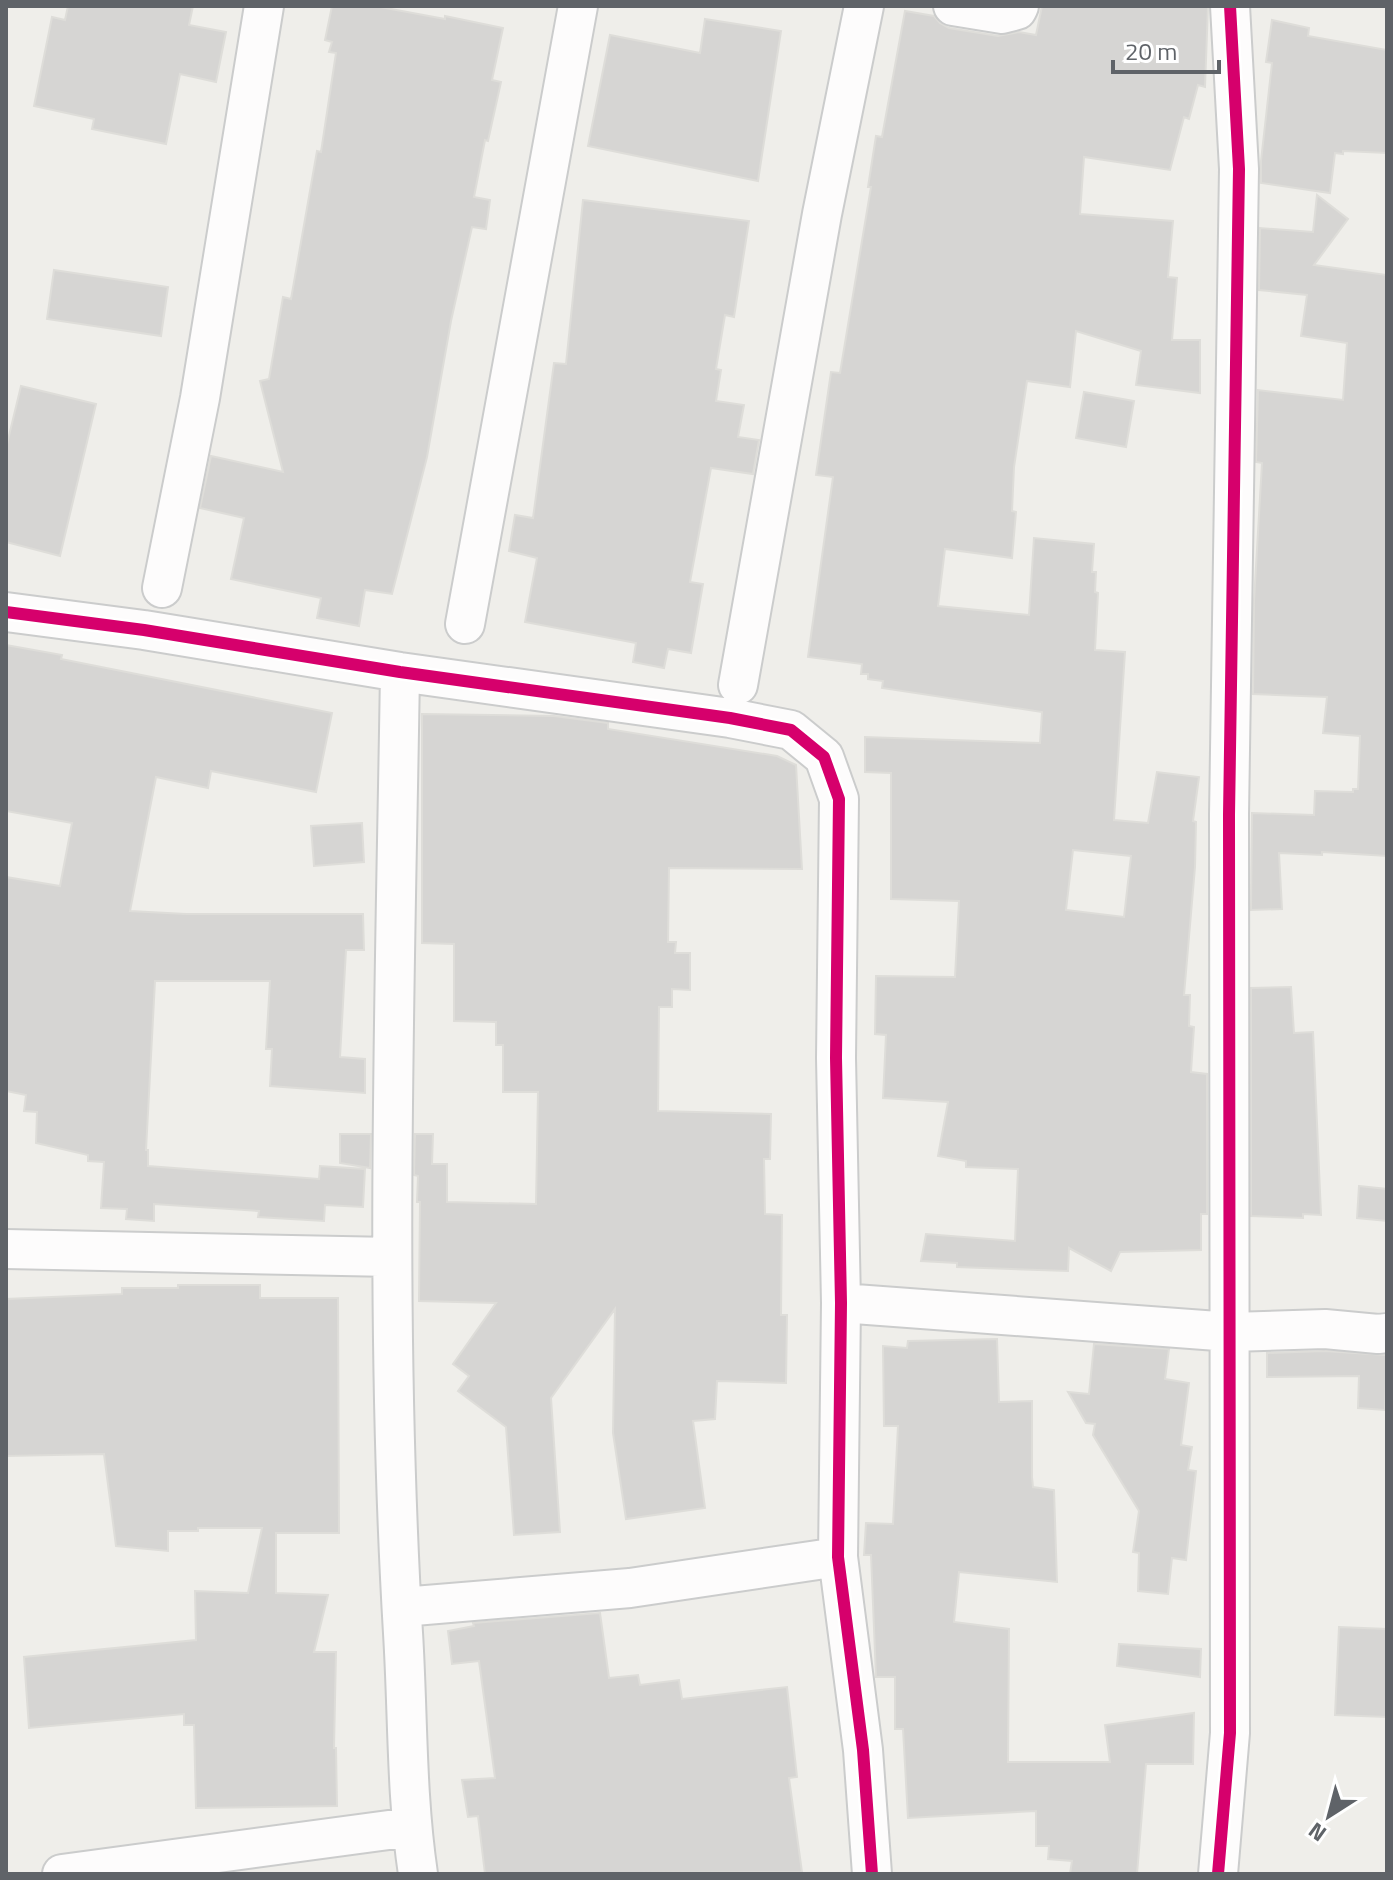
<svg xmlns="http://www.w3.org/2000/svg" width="1393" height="1880" viewBox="0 0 1393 1880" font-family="'Titillium Web',sans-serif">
<rect width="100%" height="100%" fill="#efeeea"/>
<path fill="#d6d5d3" stroke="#deddd9" stroke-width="2" fill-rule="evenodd" d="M68,6h125l-4,19 37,7 -10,50 -36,-8 -14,70 -74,-15 2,-10 -60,-13 18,-89 13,3z
M332,6h43l70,13v-3l58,12 -11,52 9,2 -13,59 -3,-1 -11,57 16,3 -4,29 -14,-2 -21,94 -24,136 -35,137 -27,-4 -6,36 -42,-8 4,-20 -90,-19 13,-61 -44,-10 11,-52 72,16 -23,-91 9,-2 14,-82 8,2 26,-148 4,1 15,-99 -7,-1 3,-10 -7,-2z
M1042,6h166l-3,81 -7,-2 -9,34 -5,-2 -14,53 -86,-13 -4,57 93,7 -5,56 9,1 -5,62h28v53l-64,-8 5,-34 -65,-20 -6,56 -43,-6 -13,86 -2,44 4,1 -4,46 -67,-9 -7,57 91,9 5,-77 60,6 -2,28h4l-1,20 3,1 -3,57 30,2 -11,168 34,3 9,-51 42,5 -6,44 3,1 -1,45 -11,128h6l-1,31 5,1 -3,45 16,2v140h-6v36l-81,2 -9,19 -42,-23 -1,23 -111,-4v-4l-36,-2 5,-27 89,7 3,-72 -52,-2v-6l-28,-5 10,-54 -65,-4 3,-63 -11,-1 1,-58 79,1 4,-76 -68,-2v-126l-26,-1v-35l175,6 2,-31 -160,-24 1,-7 -15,-2v-5h-7l1,-10 -54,-7 25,-180 -17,-2 15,-103 9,1 31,-186h-3l8,-51 6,1 23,-126 29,5 6,7 9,5 49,8 21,-4 17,3zM1073,850l58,6 -7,61 -58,-7z
M705,19l76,12 -23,150 -170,-35 22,-111 90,18z
M1272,20l37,8 -1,8 79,14v103l-44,-2v3l-8,-1 -5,40 -69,-10v-22l11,-98 -6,-1z
M1317,195l31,24 -34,46 73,10v581l-65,-4v3l-43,-2 3,56 -31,1 1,-97 62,2 1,-24 38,1v-3h5l2,-53 -37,-3 4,-36 -74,-3 1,-93 8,-138 -6,-1 2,-72 85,10 4,-57 -46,-7 6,-41 -48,-5 1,-62 53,4z
M583,200l166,21 -15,96 -9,-2 -9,54 5,1 -5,31 28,4 -6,32 21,3 -6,34 -42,-6 -21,114 13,2 -12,69 -23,-4 -4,19 -31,-6 3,-19 -111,-21 12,-64 -28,-7 6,-36 18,3 21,-155 12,1z
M54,270l114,17 -7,49 -114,-17z
M21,386l75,18 -36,152 -54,-14v-94z
M1084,392l50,9 -8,46 -50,-9z
M6,645l56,10 -1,4 271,54 -16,79 -105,-21 -3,17 -52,-11 -26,134 56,3h177l1,36h-18l-6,107 25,2v34l-95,-7 2,-37h-6l4,-68h-115l-9,169h2v16l171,13 1,-13 45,3 -2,38 -38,-2 -1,16 -66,-4 1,-6 -105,-7v17l-28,-2 1,-10 -26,-1 3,-46 -16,-1v-6l-52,-12 1,-31 -13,-1 2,-16 -20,-4v-214l54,9 12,-63 -66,-12z
M422,714l132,2 54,7v6l169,27 19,9 6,104 -133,-1 -1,74h8l-1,11h15v37l-18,-1v18h-13l-1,104 113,3 -1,45h-6l1,55 17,1 -1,100h6l-1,68 -69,-2 -2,38 -22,2 12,87 -79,11 -13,-86 2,-124 -64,89 9,134 -46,3 -8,-108 -48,-36 11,-15 -16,-12 43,-61 -77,-2 1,-99h-3l1,-26 -4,-1 1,-41h18l-1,30h15v38l89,2 2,-112h-35v-47h-7v-23l-42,-1v-77l-32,-1z
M362,823l2,39 -50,4 -3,-40z
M1291,987l3,46 19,-1 8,183 -18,-1v4l-52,-2v-228z
M340,1134h31l-1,34 -30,-5z
M1359,1186l28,3v32l-30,-3z
M178,1285h82v13h78l1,235h-63v60l52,2 -14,57h22l-2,96h2l1,58 -141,2 -2,-83h-10v-11l-155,14 -5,-71 172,-17 -1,-49 53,2 14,-65h-64v3h-30v20l-52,-5 -12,-92 -98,2v-157l116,-5v-6h56z
M997,1339l2,63 33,-1v76l1,10 21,3 3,92 -98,-10 -5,50 55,7 -1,133h102l-5,-37 89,-12 -1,51h-47l-9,110h-67l2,-13 -24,-2 1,-13h-13v-35l-128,7 -5,-89h-8v-52h-19l-5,-122h-7l2,-32 27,1 5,-98h-14l-1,-80 24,2 1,-7z
M1094,1344l75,5 -4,30 24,4 -8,62 11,2 -4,23 8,1 -10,89 -14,-2 -4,36 -30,-3 1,-38 -6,-1 6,-41 -46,-76 2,-11 -9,-1 -18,-31 21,2z
M1324,1351l63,4 -2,55 -27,-2 1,-32 -92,1v-24z
M600,1613l9,65 29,-3 2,10 39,-5 3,19 105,-12 10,90 -8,1 13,94 -317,2 -7,-58 -10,1 -6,-37 33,-2 -16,-117 -27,3 -4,-33 26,-5 -1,-3z
M1339,1627l48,2v88l-52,-2z
M1119,1644l82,5 -1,28 -83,-11z"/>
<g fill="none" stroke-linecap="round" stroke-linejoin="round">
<defs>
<path id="street" d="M953,6l49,8 15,-4 2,-4
M162,588l38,-190 64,-392
M6,612l138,18 256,42 330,46 61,12 33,27 15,42 -3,259 5,245 -3,254 25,193 9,124
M465,624l113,-618
M400,672c-5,320 -16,641 3,961 5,80 3,161 15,241
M738,685l84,-471 42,-208
M6,1249l386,8
M841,1303l390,29 94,-3 53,5 9,-1
M402,1607l228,-19 208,-31
M62,1874l349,-47
M1218,1874l12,-141 -1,-918 10,-646 -9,-163"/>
</defs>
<use href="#street" stroke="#cbcccc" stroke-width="42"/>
<use href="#street" stroke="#fdfcfc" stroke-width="38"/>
<defs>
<path id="cycleway" d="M6,612l138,18 256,42 330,46 61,12 33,27 15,42 -3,259 5,245 -3,254 25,193 9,124
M1218,1874l12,-141 -1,-918 10,-646 -9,-163"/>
</defs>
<use href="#cycleway" stroke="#fff" stroke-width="17"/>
<use href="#cycleway" stroke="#d6006c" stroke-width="12"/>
</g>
<rect width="1393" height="1880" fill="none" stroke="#5f6368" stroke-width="16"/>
<g transform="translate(1329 1816) rotate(216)" stroke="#ffffff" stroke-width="6" paint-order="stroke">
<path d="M0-6L14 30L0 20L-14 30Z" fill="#5f6368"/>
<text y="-12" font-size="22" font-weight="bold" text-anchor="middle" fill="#5f6368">N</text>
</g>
<path d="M1113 60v12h106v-12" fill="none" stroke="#5f6368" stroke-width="4"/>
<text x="1125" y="60" font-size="24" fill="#5f6368" stroke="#ffffff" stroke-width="6" paint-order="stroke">20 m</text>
</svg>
